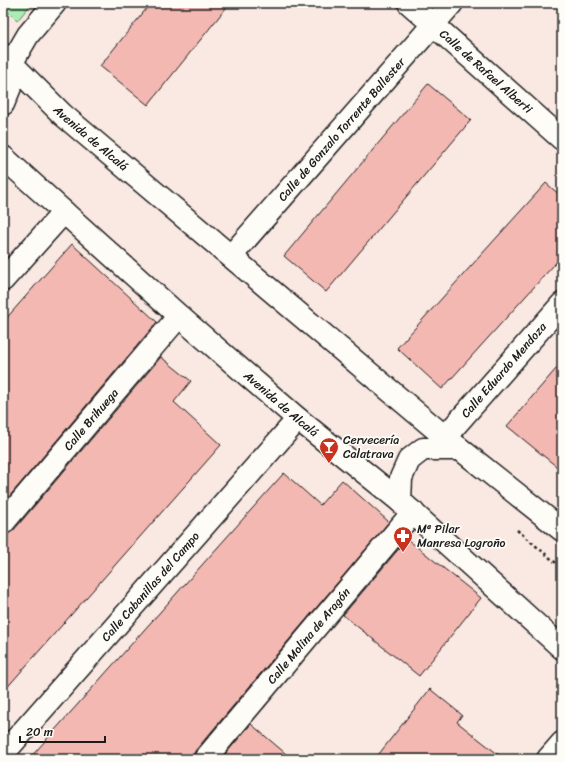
<svg xmlns="http://www.w3.org/2000/svg" width="565" height="762" viewBox="0 0 565 762" font-family="Sriracha,sans-serif">
<rect width="100%" height="100%" fill="#fae8e2"/>
<filter id="ink" filterUnits="userSpaceOnUse"><feTurbulence type="fractalNoise" baseFrequency=".025" numOctaves="2"/><feDisplacementMap in="SourceGraphic" scale="8" xChannelSelector="R" yChannelSelector="G"/><feConvolveMatrix kernelMatrix="1 2 1 2 8 2 1 2 1" color-interpolation-filters="sRGB"/></filter>
<g filter="url(#ink)">
<path fill="#abecb5" stroke="#648468" d="M3,3h29l-15,18 -14,-14z"/>
<path fill="#f4b8b2" stroke="#1c1c1c" d="M151,3h79l-82,102 -48,-39z
M428,84l43,36 -145,172 -42,-36z
M546,183l16,14v59l-120,133 -45,-41z
M72,244l85,78 -154,182v-182z
M161,357l30,24 -17,21 47,43 -218,247v-157l10,-4z
M562,362v109l-55,-45z
M284,473l36,32 22,-25 47,42 -194,229 -2,8h-164z
M407,539l74,59 -62,78 -76,-61z
M430,689l32,26 -5,7 47,37h-129z
M251,724l41,35h-71z"/>
<g fill="none" stroke-linecap="round" stroke-linejoin="round">
<defs>
<g id="street">
<path id="s1" d="M409,3l153,136"/>
<path id="s2" d="M3,55l60,60 382,322 117,93"/>
<path d="M11,64l17,-29 27,-32"/>
<path d="M3,104l10,-24 -2,-16"/>
<path id="s3" d="M3,157l176,159 119,103 102,82 162,147"/>
<path id="s4" d="M231,256l221,-253"/>
<path d="M3,280l61,-68"/>
<path id="s5" d="M445,437l117,-133"/>
<path d="M400,501l1,-23 8,-18 14,-11h37"/>
<path id="s6" d="M3,523l176,-207"/>
<path id="s7" d="M3,754l295,-335"/>
<path id="s8" d="M205,759l208,-247"/>
<path d="M548,759l14,-16"/>
</g>
</defs>
<use href="#street" stroke="#1c1c1c" stroke-width="25"/>
<path stroke="#1c1c1c" stroke-width="2.5" stroke-dasharray="3 3" stroke-linecap="butt" d="M517,530l45,38"/>
<use href="#street" stroke="#fdfcf7" stroke-width="22"/>
</g>
</g>
<defs>
<symbol id="bar-pin" viewBox="-11 -11 22 30"><path d="M0 17L-7.5 6A9.5 9.5 0 1 1 7.5 6Z" fill="#c8321e" stroke="#fdfcf7"/><path d="M-6-5H6L.8 .8V4.5H3.5V6h-7V4.5H-.8V.8Z" fill="#fff"/></symbol>
<symbol id="pharmacy-pin" viewBox="-11 -11 22 30"><path d="M0 17L-7.5 6A9.5 9.5 0 1 1 7.5 6Z" fill="#c8321e" stroke="#fdfcf7"/><path d="M-2-6h4v4h4v4h-4v4h-4v-4h-4v-4h4Z" fill="#fff"/></symbol>
</defs>
<g fill-rule="evenodd">
<use href="#bar-pin" x="318" y="436" width="22" height="30"/>
<use href="#pharmacy-pin" x="392" y="525" width="22" height="30"/>
</g>
<g text-anchor="middle" dominant-baseline="central" stroke-width="3.5" stroke-linejoin="round" paint-order="stroke">
<g font-size="12" fill="#1c1c1c" stroke="#fdfcf7">
<text stroke="none"><textPath href="#s1" startOffset="103">Calle de Rafael Alberti</textPath></text>
<text stroke="none"><textPath href="#s4" startOffset="168">Calle de Gonzalo Torrente Ballester</textPath></text>
<text stroke="none"><textPath href="#s2" startOffset="121">Avenida de Alcalá</textPath></text>
<text stroke="none"><textPath href="#s5" startOffset="89">Calle Eduardo Mendoza</textPath></text>
<text stroke="none"><textPath href="#s3" startOffset="372">Avenida de Alcalá</textPath></text>
<text stroke="none"><textPath href="#s6" startOffset="136">Calle Brihuega</textPath></text>
<text stroke="none"><textPath href="#s7" startOffset="223">Calle Cabanillas del Campo</textPath></text>
<text stroke="none"><textPath href="#s8" startOffset="161">Calle Molina de Aragón</textPath></text>
</g>
<g font-size="12" fill="#1c1c1c" stroke="#fdfcf7" text-anchor="start">
<text x="343" y="440">Cervecería<tspan x="343" dy="14">Calatrava</tspan></text>
<text x="417" y="529">Mª Pilar<tspan x="417" dy="14">Manresa Logroño</tspan></text>
</g>
</g>
<rect width="565" height="762" fill="none" stroke="#fdfcf7" stroke-width="16"/>
<rect x="8" y="8" width="549" height="746" fill="none" stroke="#1c1c1c" stroke-width="1.5" filter="url(#ink)"/>
<path d="M20 736v6h85v-6" fill="none" stroke="#1c1c1c" stroke-width="2"/>
<text x="26" y="736" font-size="12" fill="#1c1c1c" stroke="#fdfcf7" stroke-width="3" paint-order="stroke">20 m</text>
</svg>
